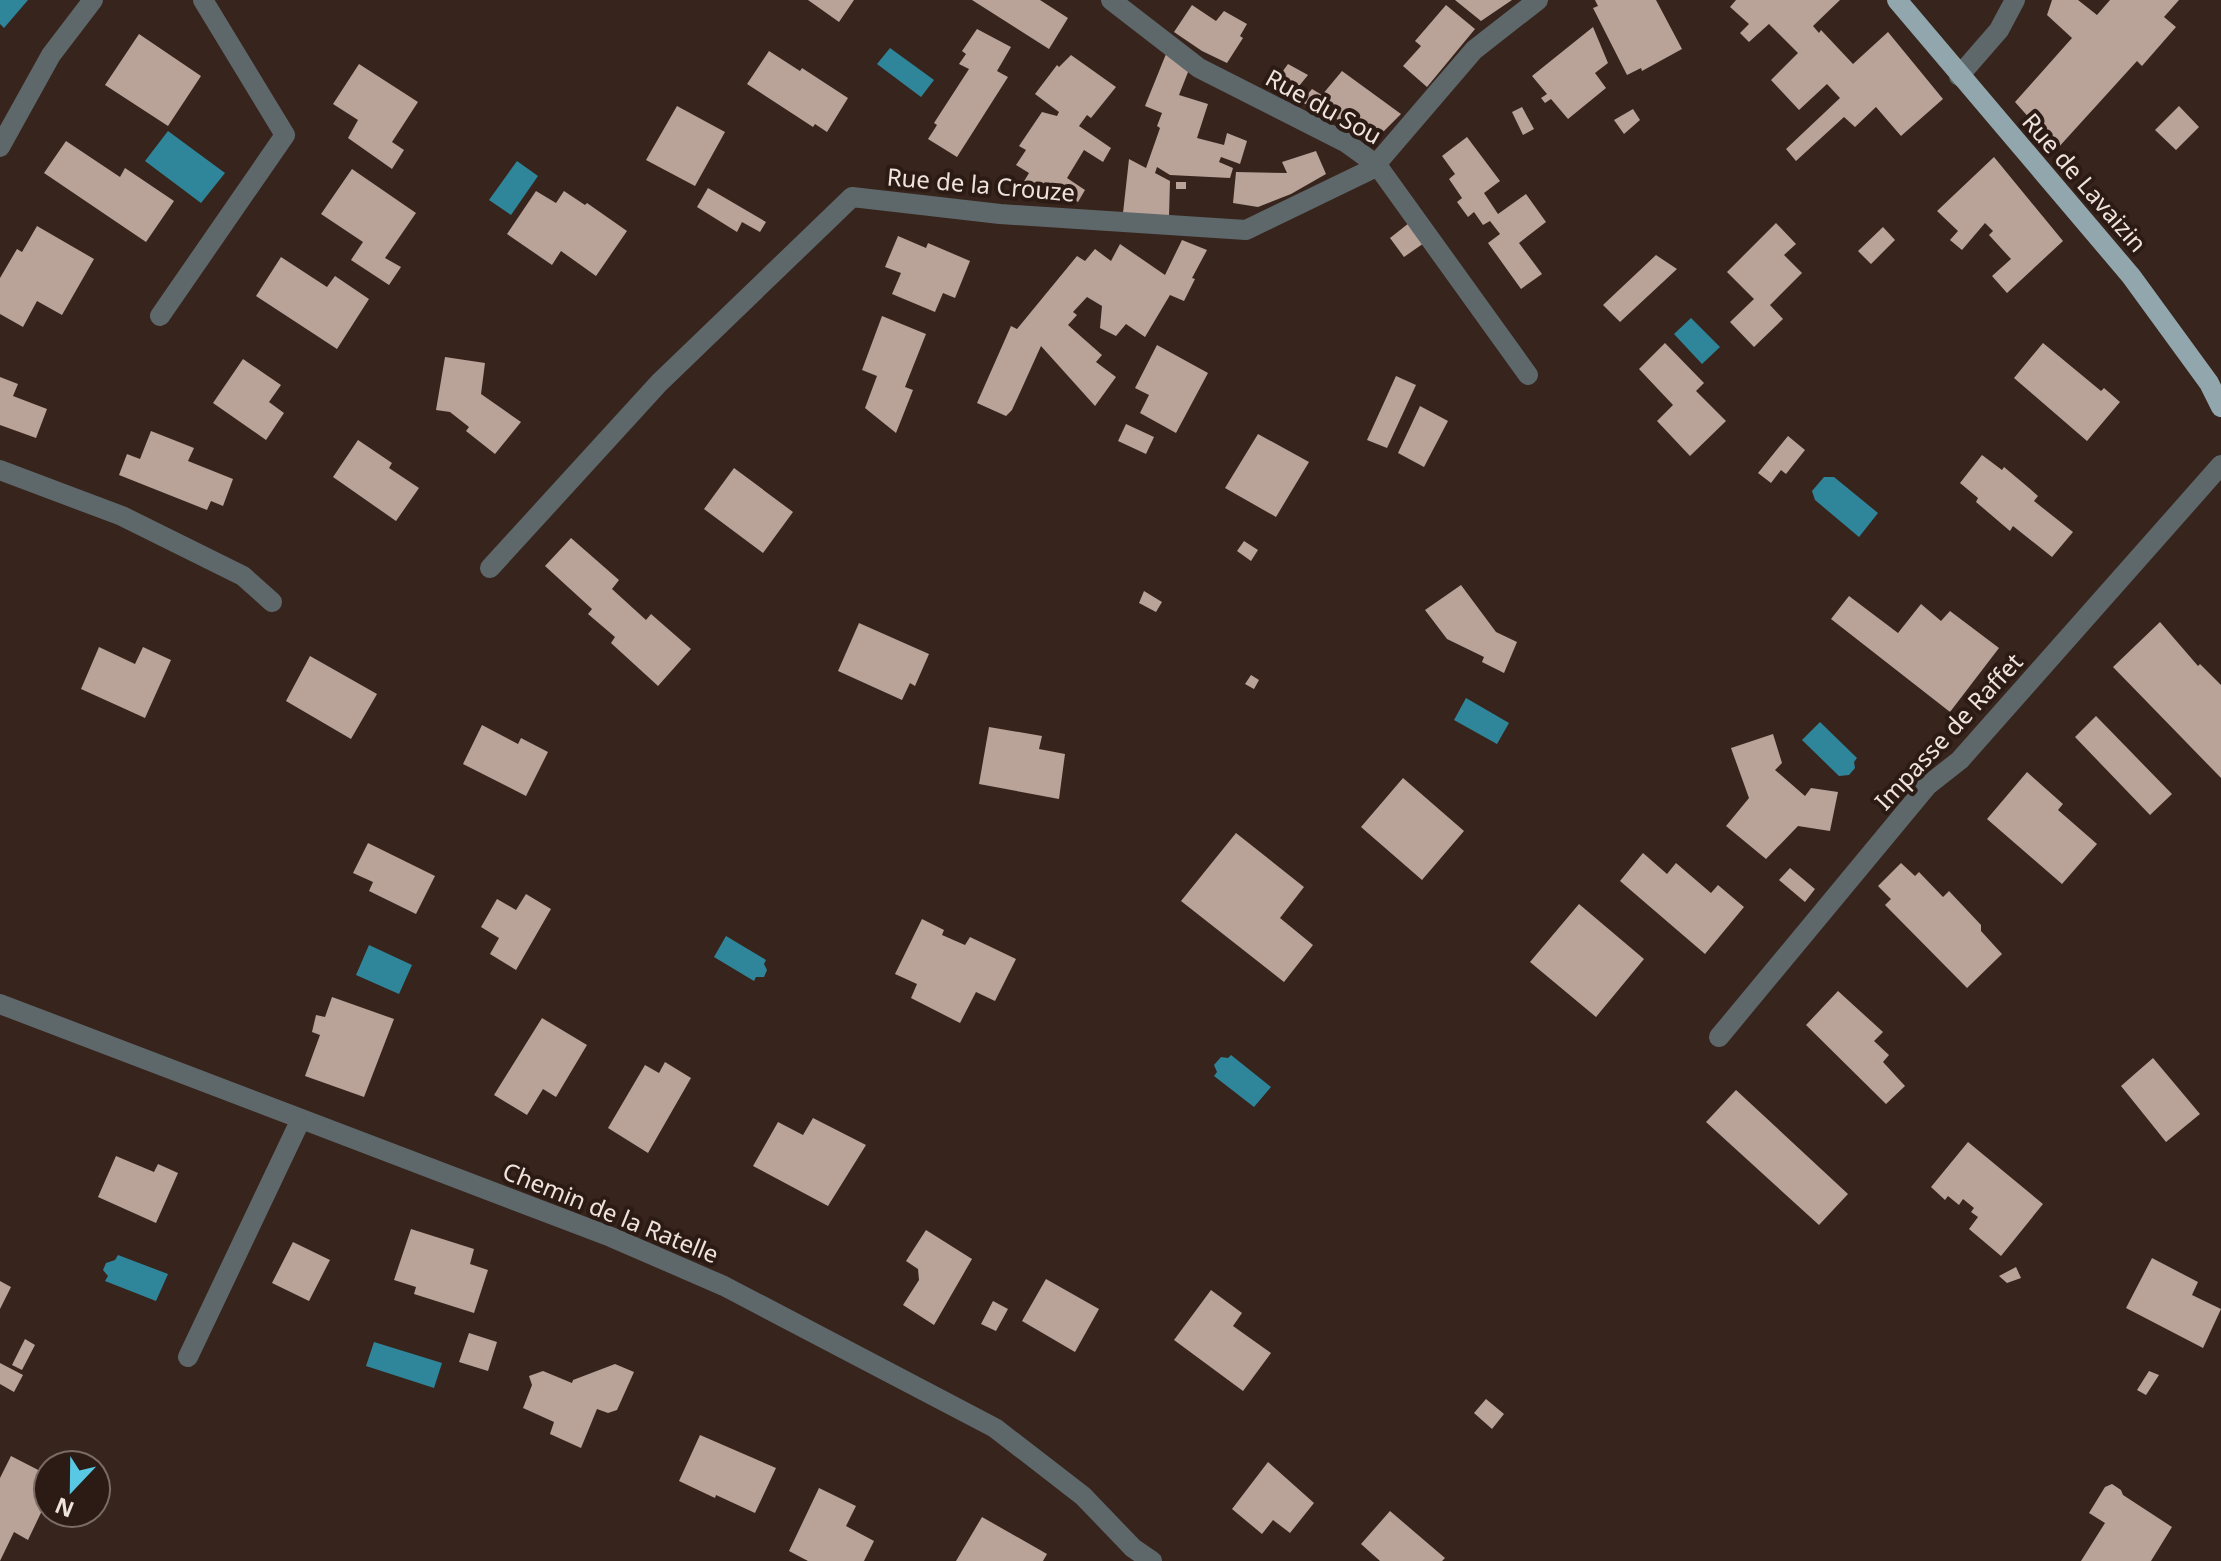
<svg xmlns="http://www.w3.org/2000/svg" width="2221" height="1561" viewBox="0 0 2221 1561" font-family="'Noto Sans',sans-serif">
<rect width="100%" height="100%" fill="#37251d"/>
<path fill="#2f869a" d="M0,0h28l-24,28 -4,-4z
M890,48l44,32 -13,17 -44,-33z
M168,131l57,42 -24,30 -56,-42z
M517,161l21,15 -27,39 -22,-15z
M1691,318l29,29 -18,17 -28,-30z
M1824,477h10l44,36 -19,24 -44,-37 -3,-9z
M1466,698l43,25 -12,21 -43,-24z
M1820,722l37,36 -3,4 1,6 -6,7 -10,1 -37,-36z
M726,936l40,24 -2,4 3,6 -3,7h-8l-2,4 -40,-24z
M369,945l43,20 -13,29 -43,-19z
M1231,1055l40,32 -17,20 -40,-31 3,-4 -3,-7 7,-8 7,1z
M118,1255l50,19 -12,27 -51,-20 3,-5 -5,-6 3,-7 9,-3z
M374,1342l68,21 -8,25 -68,-22z"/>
<path fill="#b9a298" d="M808,0h46l-15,22z
M972,0h68l28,18 -19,31z
M1455,0h57l-31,21z
M1595,0h61l26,49 -40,22 -1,-3 -14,7 -34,-67 5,-2z
M1736,0h104l-27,26 6,7 2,-3 32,34 35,-32 55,67 -42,37 -25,-29 -21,20 -11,-10 -48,44 -10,-12 54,-51 -13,-14 -28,26 -28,-30 27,-27 -29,-29 -20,18 -9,-9 9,-9 -19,-17z
M2052,0h26l19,15 13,-15h69l-15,17 12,10 -34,39 -5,-5 -80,88 -42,-47 57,-64 -25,-23z
M1192,5l24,16 8,-10 23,13 -7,12 3,2 -16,25 -25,-12 -28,-19z
M1446,5l29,24 -48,58 -24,-21 18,-20 -6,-5z
M1593,27l15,36 -13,10 11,15 -38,31 -17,-20 -6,4 -4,-5 6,-4 -15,-18z
M977,29l34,18 -14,24 11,6 -51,80 -29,-18 9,-14 -3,-2 35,-54 -10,-5 7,-10 -4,-3z
M139,34l62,42 -33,50 -63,-41z
M769,51l31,20 2,-3 46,30 -21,34 -12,-8 -2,3 -66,-43z
M1166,54l24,13 -11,28 29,9 -11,34 27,7 3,-12 20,8 -7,23 -19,-7 -2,5 14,6 -3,10 -60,-3 -13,-8 -2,6 15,8 -1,35 -46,-3 6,-54 17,9 14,-40 -3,-2 5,-13 -17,-7z
M1071,55l45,32 -25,31 -4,-3 -8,11 32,22 -8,14 -19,-12 -17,28 18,12 -7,12 -20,-11 -7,11 -31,-14 9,-15 -13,-8 10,-15 -7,-4 23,-34 15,4 2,-4 -24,-18 22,-29 2,2z
M359,64l59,38 -26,40 12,8 -12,19 -44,-31 10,-18 -25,-16z
M1288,64l20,11 -17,21 -19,-10z
M1342,71l59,43 -25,25 -31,-24 -6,6 -23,-20 -4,6 -11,-5 11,-13 10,6z
M677,106l48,26 -30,54 -49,-26z
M2179,106l20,21 -23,23 -21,-20z
M1522,107l12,22 -11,6 -11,-23z
M1633,109l7,11 -16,14 -10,-14z
M1467,137l33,44 -16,12 14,21 28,-20 20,28 -27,21 23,31 -21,15 -33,-46 12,-9 -10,-13 -7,4 -9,-13 -6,5 -11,-15 5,-4 -13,-19 6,-5 -13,-18z
M66,141l54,36 5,-9 49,33 -28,41 -102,-69z
M1316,151l10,23 -35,20 -33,13 -25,-4 3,-31 51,1 -5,-11z
M1994,157l69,84 -56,52 -15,-17 19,-17 -22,-24 4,-4 -8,-8 -23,27 -12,-10 8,-9 -21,-20z
M352,169l64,44 -31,45 16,9 -12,18 -38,-25 12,-18 -42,-28z
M1176,182h10v7h-10z
M708,188l58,34 -6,10 -18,-10 -5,10 -40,-25z
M536,191l20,12 8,-12 21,14 2,-2 40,28 -31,45 -35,-25 -9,14 -45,-31z
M1409,223l15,20 -20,14 -14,-19z
M1776,223l20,21 -12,11 18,18 -32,32 13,14 -29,28 -24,-25 24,-23 -27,-27z
M37,226l57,33 -32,56 -25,-14 -14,26 -23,-13v-36l17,-29 5,3z
M1883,227l12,13 -24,24 -13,-13z
M898,236l28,12 2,-5 42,18 -15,37 -12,-5 -8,19 -43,-18 9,-21 -16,-6z
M1182,240l25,10 -15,28 3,1 -11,22 -14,-6 -25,42 -19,-13 -10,12 -16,-8 2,-22 -15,-9 -14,15 4,3 -9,10 34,30 -6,7 20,15 -21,29 -54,-60 -29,64 -6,6 -29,-13 34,-77 6,3 60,-73 8,5 10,-12 16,12 9,-17 45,31z
M1656,255l21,14 -57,53 -17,-17z
M281,257l46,30 8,-11 34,23 -32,50 -81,-53z
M882,316l44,18 -21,53 8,3 -17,43 -31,-25 12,-32 -15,-6z
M1665,343l39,40 -8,8 30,30 -36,35 -33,-35 16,-16 -34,-36z
M2043,343l58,48 3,-3 16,14 -33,39 -73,-63z
M1157,345l51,28 -32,60 -36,-20 9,-18 -14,-7z
M445,357l40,6 -4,31 40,28 -26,32 -29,-23 3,-4 -19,-15 -14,-2z
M243,359l38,26 -12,17 15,11 -18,27 -53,-37z
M1396,376l20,9 -29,63 -20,-8z
M0,377l18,7 -5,12 34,13 -11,29 -36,-13z
M1420,406l28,15 -24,46 -26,-14z
M1126,424l28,13 -8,17 -28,-13z
M151,431l43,17 -6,13 45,18 -10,27 -12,-5 -4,9 -88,-35 8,-21 13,5z
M1258,434l51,28 -33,55 -51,-29z
M1788,436l17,14 -19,24 -5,-4 -10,13 -13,-10z
M358,440l34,23 -3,5 30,20 -23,33 -63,-44z
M1982,455l20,15 2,-3 25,21 9,8 -4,5 39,31 -21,25 -39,-31 -3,5 -34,-29 2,-4 -18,-15z
M734,468l59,44 -30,41 -59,-44z
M571,538l48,42 -7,9 34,31 5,-6 40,35 -33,37 -47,-43 4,-6 -27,-23 4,-5 -47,-43z
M1244,541l14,9 -7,11 -14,-10z
M1461,585l35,47 21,10 -13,31 -22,-11 2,-5 -37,-18 -22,-29z
M1144,591l18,11 -6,10 -17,-9z
M1849,596l49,37 23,-29 20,17 9,-10 49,37 -49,64 -119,-93z
M2160,622l38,44 2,-2 21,21v93l-108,-111z
M859,623l70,31 -14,32 -5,-3 -8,17 -64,-29z
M99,647l36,17 8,-17 28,13 -26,58 -64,-29z
M310,656l67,38 -26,45 -65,-38z
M1251,675l8,5 -5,9 -9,-5z
M2096,716l76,78 -22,21 -75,-78z
M482,725l36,19 3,-6 27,14 -22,44 -63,-32z
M989,727l53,9 -3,13 26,5 -6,45 -80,-15z
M1773,734l9,29 -7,7 30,26 6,-8 27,4 -8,39 -32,-5 -32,33 -40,-33 23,-28 -18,-50z
M2027,772l36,32 -5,6 39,34 -35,40 -75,-65z
M1403,778l61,53 -42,49 -61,-53z
M1236,833l68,54 -24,31 33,27 -29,37 -103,-81z
M368,843l67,33 -19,38 -47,-23 4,-9 -20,-9z
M1643,853l24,21 9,-11 35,30 7,-8 26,22 -39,47 -85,-73z
M1901,863l14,13 4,-4 24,25 6,-6 32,34v6l21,23 -35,34 -82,-83 6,-6 -13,-13z
M1790,868l25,21 -10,13 -26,-22z
M526,894l25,15 -35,61 -26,-16 9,-16 -18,-11 16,-28 19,11z
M1579,904l65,55 -48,58 -66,-55z
M922,919l22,11 -2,5 23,10 5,-8 46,22 -21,42 -19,-9 -16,31 -49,-25 6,-14 -22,-10z
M1838,991l45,41 -9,9 15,14 -6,7 22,24 -19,18 -80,-79z
M332,997l62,22 -30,78 -59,-21 15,-41 -8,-3 4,-17 9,2z
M542,1018l45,27 -31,52 -13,-8 -16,26 -33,-20z
M2153,1058l47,56 -34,28 -45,-56z
M665,1062l26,16 -43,75 -40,-25 37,-63 14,8z
M1736,1090l112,104 -29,31 -113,-103z
M813,1118l53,27 -38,61 -75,-40 25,-44 25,13z
M1968,1142l75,62 -42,52 -32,-27 9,-12 -7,-5 3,-4 -11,-9 -4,6 -11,-9 -3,4 -14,-13z
M116,1156l38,16 4,-8 20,9 -22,50 -58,-26z
M411,1229l63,20 -4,15 18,6 -14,43 -60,-19 2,-7 -22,-7z
M926,1230l46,29 -38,66 -31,-20 16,-25 -1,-11 -12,-8z
M293,1242l37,18 -21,41 -37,-18z
M2152,1258l46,24 -6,13 29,14 -18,39 -77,-40z
M2016,1267l5,11 -14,5 -8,-7z
M1046,1279l53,30 -24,43 -53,-31z
M0,1281l11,6 -11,22z
M1211,1290l31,23 -9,13 38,27 -28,38 -69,-51z
M993,1301l15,8 -12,22 -15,-7z
M469,1333l28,9 -9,29 -29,-9z
M25,1339l10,6 -13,25 -10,-5z
M0,1363l23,12 -9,17 -14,-8z
M615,1364l19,8 -17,38 -9,3 -11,-4 -16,39 -31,-14 4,-12 -31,-14 9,-23 -3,-9 14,-5 29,12 1,-3z
M2149,1371l10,4 -13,20 -9,-5z
M1486,1399l18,15 -12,15 -18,-16z
M700,1435l76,33 -21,45 -39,-18 -1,3 -36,-17z
M11,1456l37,19v23l-20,42 -14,-8 -14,29v-83z
M1268,1462l46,41 -24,30 -17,-13 -11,14 -30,-25z
M2112,1484l9,6 2,5 49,32 -21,34h-70l24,-38 -16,-10 16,-26z
M819,1488l37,18 -10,20 28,15 -10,20h-56l-19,-10z
M1390,1511l55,47 -3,3h-62l-19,-17z
M982,1517l65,37 -4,7h-87z"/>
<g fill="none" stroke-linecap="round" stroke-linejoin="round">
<path stroke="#5e686b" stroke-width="20" d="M1111,0l88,68 146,74 32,23 151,210
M1959,76l40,-46 16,-30
M0,147l51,-92 42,-55
M160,316l125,-181 -82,-135
M0,470l122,46 121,60 29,26
M490,568l169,-185 193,-186 148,17 246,16 126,-61 102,-119 64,-50
M0,1004l611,233 113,49 271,142 88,68 50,52 19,13
M1719,1037l208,-251 33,-26 261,-295
M188,1357l113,-238"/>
<path stroke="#91a7ad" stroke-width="20" d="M1897,0l234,276 78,107 12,24"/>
</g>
<g text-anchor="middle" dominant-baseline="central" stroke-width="8" stroke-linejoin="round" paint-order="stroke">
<g font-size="24" fill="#efe3dd" stroke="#2c1b14">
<text transform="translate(1324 106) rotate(29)">Rue du Sou</text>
<text transform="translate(2085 182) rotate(49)">Rue de Lavaizin</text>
<text transform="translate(981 184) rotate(5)">Rue de la Crouze</text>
<text transform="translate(1948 731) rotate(-47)">Impasse de Raffet</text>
<text transform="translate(611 1212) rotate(22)">Chemin de la Ratelle</text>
</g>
</g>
<g transform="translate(72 1489) rotate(202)"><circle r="38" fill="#2c1b14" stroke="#7a6b64" stroke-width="2"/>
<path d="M0-6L14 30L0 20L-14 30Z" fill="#58c8e4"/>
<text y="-12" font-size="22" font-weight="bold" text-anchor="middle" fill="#efe3dd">N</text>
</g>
</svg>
